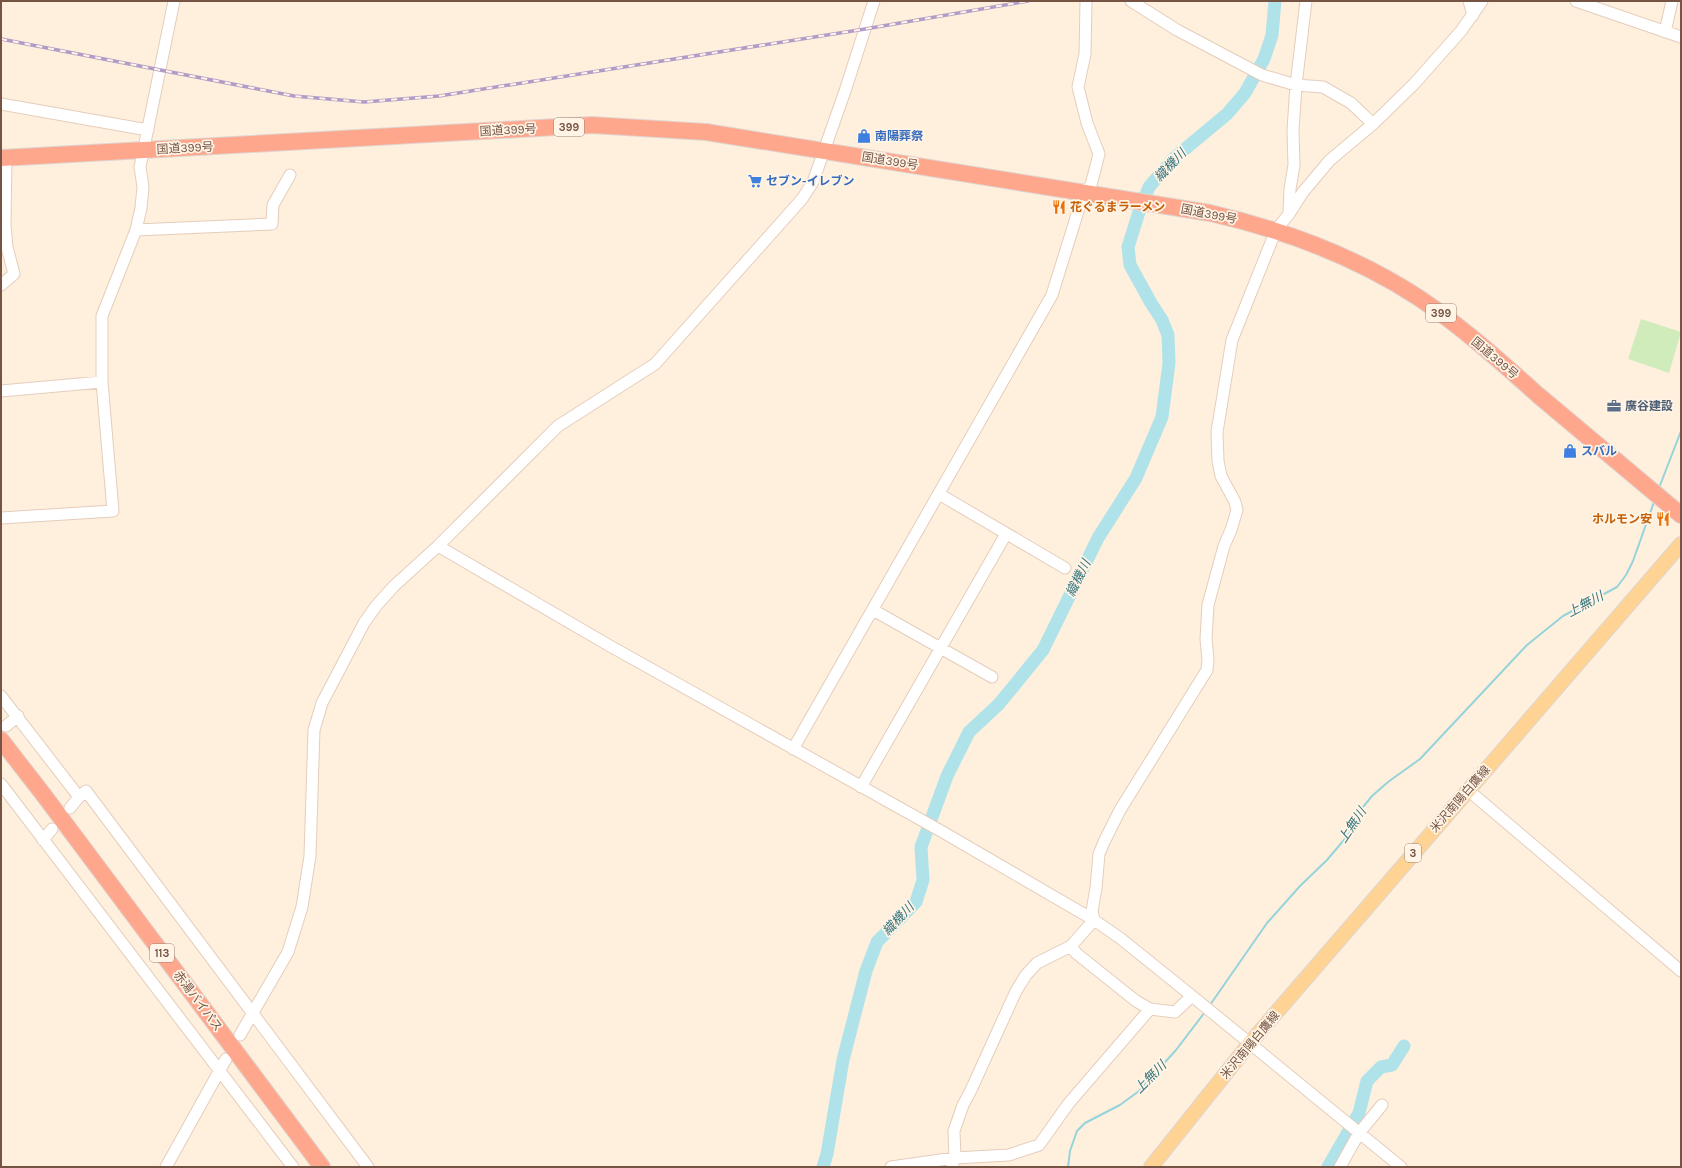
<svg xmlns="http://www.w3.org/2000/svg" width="1682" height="1168" viewBox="0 0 1682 1168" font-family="Karla,'Noto Sans JP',sans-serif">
<rect width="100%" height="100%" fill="#fef0dd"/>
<path fill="#d1ecbb" d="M1641,319l40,13 -12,41 -41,-14z"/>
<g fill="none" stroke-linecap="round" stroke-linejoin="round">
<path stroke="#96d3db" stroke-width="2" d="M1659,488l22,-57
M1210,1005l57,-82 33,-37 27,-26 22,-26 14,-27 9,-11 16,-14 32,-23 107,-114 36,-29 54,-29 9,-12 7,-14 21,-59
M1068,1167l2,-16 7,-20 8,-8 35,-18 19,-14 37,-41 29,-38"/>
<path stroke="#b0e3e9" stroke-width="13" d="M823,1167l4,-13 16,-94 23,-89 11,-29 39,-40 7,-22 -2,-33 26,-71 22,-44 30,-28 44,-54 55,-112 38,-60 26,-61 7,-54 -1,-28 -6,-15 -11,-17 -21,-38 -2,-18 10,-32 11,-28 24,-28 54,-45 18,-21 19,-34 8,-24 3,-34
M1328,1167l31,-54 8,-32 14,-14 11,-2 12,-19"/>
<defs>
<path id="minor" d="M1131,1l46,29 85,45 34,10 27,2 28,16 22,21
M1469,1l4,14
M1576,1l105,36
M1665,32l7,-31
M1,104l147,26
M1289,213l1,-24 4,-24 -1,-35 3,-45 10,-84
M136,230l136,-6 1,-19 17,-30
M1,285l13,-11 -7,-27 -2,-22 1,-68
M1,391l101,-9
M939,494l126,74
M1,518l112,-7 -11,-129v-66l34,-86 5,-22 2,-21 -3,-20 34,-166
M438,546l172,100 331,185 153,89 26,18 72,58 209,171
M873,610l119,67
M1,696l78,101
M6,726l12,-10
M793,749l259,-454 32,-103 7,-7 8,-31 -12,-31 -9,-36 7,-33 1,-53
M1,784l292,383
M861,787l145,-253
M1468,790l213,181
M70,808l9,-11 7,-6 282,376
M43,840l9,-11
M1071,946l5,7 60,48 14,8 25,3 17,-16
M240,1035l48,-83 14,-45 8,-51 4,-126 8,-27 42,-80 12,-17 18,-20 44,-40 120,-120 97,-62 147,-165 11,-17 32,-91 29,-90
M166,1167l60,-108
M891,1167l64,-9 54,-3 30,-10 30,-42 81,-94
M952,1167l3,-9 -1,-27 9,-26 8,-15 45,-99 10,-16 11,-12 34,-17 23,-26 -2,-9 4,-23 3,-34 5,-12 16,-32 87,-140 1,-11 -2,-20 2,-34 16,-59 7,-16 6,-20 -2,-8 -14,-26 -3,-15 -1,-29 15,-92 44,-110 13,-16 14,-22 27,-32 43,-36 41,-40 47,-53 21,-30
M1340,1167l19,-34 23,-28"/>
<path id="major" d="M1151,1167l99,-124 431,-499"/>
<path id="highway" d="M1,158l591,-33 114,7 504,81c74,17 145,43 209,85 42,28 81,63 119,97 48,40 95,80 143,120
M1,740l42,54 279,373"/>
</defs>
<use href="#minor" stroke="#e5cdbc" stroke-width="13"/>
<use href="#major" stroke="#ded6d2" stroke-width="16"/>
<use href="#highway" stroke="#ded6d2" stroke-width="18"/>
<use href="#minor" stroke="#fff" stroke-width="11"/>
<use href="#major" stroke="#ffd393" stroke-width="14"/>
<use href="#highway" stroke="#ffa78d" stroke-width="16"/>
<defs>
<path id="rail" d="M1,39l293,57 70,6 75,-6 426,-67 163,-28"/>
</defs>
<use href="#rail" stroke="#b29cc7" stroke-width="3.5"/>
<use href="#rail" stroke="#fff4e5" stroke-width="2" stroke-dasharray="6" stroke-linecap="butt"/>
</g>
<defs>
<symbol id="shop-bare" viewBox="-9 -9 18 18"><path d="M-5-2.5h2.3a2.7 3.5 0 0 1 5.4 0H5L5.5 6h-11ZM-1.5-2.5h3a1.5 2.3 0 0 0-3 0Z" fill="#3f7fe0" stroke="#fff4e5" stroke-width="2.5" paint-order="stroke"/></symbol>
<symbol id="supermarket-bare" viewBox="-9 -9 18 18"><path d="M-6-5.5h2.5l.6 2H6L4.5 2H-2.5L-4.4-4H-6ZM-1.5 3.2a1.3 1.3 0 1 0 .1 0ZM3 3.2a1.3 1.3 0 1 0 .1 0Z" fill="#3f7fe0" stroke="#fff4e5" stroke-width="2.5" paint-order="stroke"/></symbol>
<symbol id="restaurant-bare" viewBox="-9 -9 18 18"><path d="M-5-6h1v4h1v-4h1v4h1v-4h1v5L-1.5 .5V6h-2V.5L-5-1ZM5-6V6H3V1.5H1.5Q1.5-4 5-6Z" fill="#e8710a" stroke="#fff4e5" stroke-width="2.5" paint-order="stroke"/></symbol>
<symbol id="office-bare" viewBox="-9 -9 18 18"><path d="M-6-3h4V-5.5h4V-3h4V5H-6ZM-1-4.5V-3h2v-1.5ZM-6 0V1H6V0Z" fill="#5c6f8a" stroke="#fff4e5" stroke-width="2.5" paint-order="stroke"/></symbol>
</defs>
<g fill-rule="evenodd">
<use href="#shop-bare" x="854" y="126" width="20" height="20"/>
<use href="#supermarket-bare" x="745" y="171" width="20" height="20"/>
<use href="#restaurant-bare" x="1049" y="197" width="20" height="20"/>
<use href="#office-bare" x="1604" y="396" width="20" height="20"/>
<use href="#shop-bare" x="1560" y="441" width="20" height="20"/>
<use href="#restaurant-bare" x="1653" y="509" width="20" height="20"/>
</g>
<g text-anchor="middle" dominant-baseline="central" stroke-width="3.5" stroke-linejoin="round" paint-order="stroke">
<g fill="#fff4e5" stroke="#9e8474" stroke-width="1">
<rect x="554" y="118" width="30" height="18" rx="3"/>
<rect x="1426" y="304" width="30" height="18" rx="3"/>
<rect x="1405" y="844" width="16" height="18" rx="3"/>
<rect x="150" y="944" width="24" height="18" rx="3"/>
</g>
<g font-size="11" font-weight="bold" fill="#755444">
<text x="569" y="127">399</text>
<text x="1441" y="313">399</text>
<text x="1413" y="853">3</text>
<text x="162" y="953">113</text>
</g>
<g font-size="12" fill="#755444" stroke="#fff4e5">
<text transform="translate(508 130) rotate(-3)">国道399号</text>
<text transform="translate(185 148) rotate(-3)">国道399号</text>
<text transform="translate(890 161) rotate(9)">国道399号</text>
<text transform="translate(1209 214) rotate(11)">国道399号</text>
<text transform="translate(1495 358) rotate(40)">国道399号</text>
<text transform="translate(1460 799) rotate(-49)">米沢南陽白鷹線</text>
<text transform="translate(198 1001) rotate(53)">赤湯バイパス</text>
<text transform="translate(1250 1045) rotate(-50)">米沢南陽白鷹線</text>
</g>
<g font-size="12" font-weight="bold" fill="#366cbe" stroke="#fff4e5" text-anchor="start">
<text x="875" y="136">南陽葬祭</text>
<text x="766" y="181">セブン-イレブン</text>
<text x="1581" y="451">スバル</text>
</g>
<g font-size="12" font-weight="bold" fill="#c56008" stroke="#fff4e5" text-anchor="start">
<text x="1070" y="207">花ぐるまラーメン</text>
<text x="1652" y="519" text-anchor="end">ホルモン安</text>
</g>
<g font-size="12" font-weight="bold" fill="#4e5e75" stroke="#fff4e5" text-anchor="start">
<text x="1625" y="406">廣谷建設</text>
</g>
<g font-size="13" font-style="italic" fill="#36747d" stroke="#fff4e5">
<text transform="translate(1170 165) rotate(-46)">織機川</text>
<text transform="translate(1078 578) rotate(-64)">織機川</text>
<text transform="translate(1585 604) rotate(-28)">上無川</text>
<text transform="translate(1352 825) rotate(-56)">上無川</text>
<text transform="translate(898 919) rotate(-47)">織機川</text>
<text transform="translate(1150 1077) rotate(-45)">上無川</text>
</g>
</g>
<rect width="1682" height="1168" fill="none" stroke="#755444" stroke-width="4"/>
</svg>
